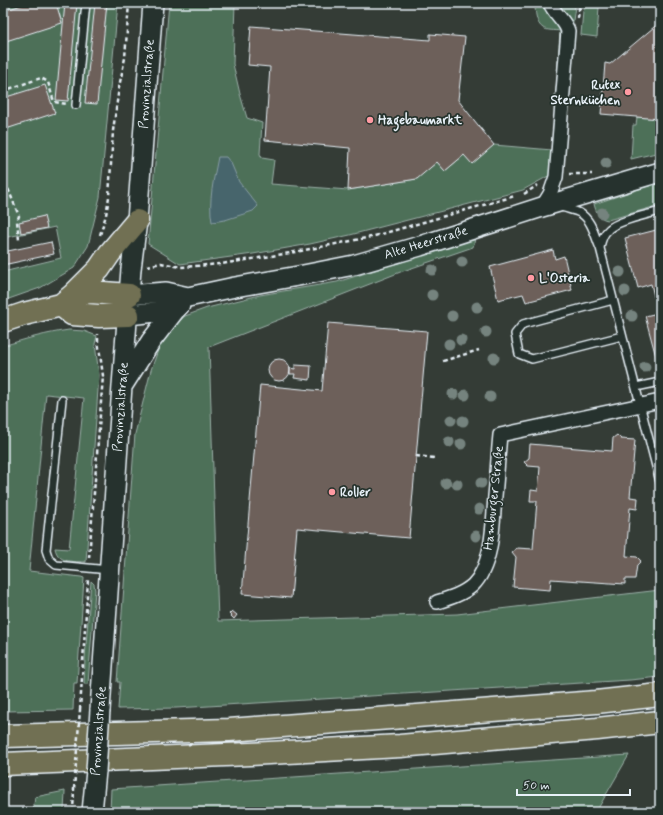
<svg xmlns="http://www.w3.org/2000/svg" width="663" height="815" viewBox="0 0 663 815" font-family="Mynerve,sans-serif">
<rect width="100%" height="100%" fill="#343c36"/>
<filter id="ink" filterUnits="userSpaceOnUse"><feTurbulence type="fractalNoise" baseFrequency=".025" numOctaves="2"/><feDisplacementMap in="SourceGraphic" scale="8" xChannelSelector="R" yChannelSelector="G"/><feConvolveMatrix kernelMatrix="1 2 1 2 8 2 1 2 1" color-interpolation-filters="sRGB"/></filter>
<g filter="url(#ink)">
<path fill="#4e6f59" stroke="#9bb0a8" d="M3,3h115l-18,194 -12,49 -14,22 -34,20 -37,13v-29l58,-14 -6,-31 -52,11z
M169,3h66l-2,61 7,30 7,24 15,5 -2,31 2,4 12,2 -3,24 77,6 68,-11 21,-17 8,9 19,-16 30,-10 58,5 8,-119c-5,-1 -13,0 -17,-3 -7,-4 -8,-17 -8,-25h8l2,6 7,7 12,17 -12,141 -29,16 -173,45 -40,9 -57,10 -73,10 -32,-20z
M555,5l20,1 -3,22z
M586,7h13l-2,30 -16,-2 2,-24z
M637,117l23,2v33l-29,7 2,-34h3z
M660,182v23l-52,15c-9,-1 -12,-8 -14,-16z
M475,239l-2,8 -70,24 -194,76 9,274 239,-7 203,-24v87l-30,3 -454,28 -58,1 2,-27h-3l18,-248 16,-64 12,-34 22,-20 22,-8 53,-13 77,-13z
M69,330l15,1 13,5 -2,8 4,31 -13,187c-12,-1 -28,2 -31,-14l14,1 15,-151 -38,-4 -17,177 52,6 3,1 -7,105h-3l-1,27 -70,1v-365c22,-7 44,-13 66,-16z
M91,581l3,3 1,6 -7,94h-4l1,-26z
M629,755l-33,57h-486l1,-23z
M65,791l-1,21h-31l2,-15z"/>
<path fill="#46656c" stroke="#879da4" d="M218,157h8l5,6 8,19 19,24 -5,5 -28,9 -13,2c-4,-21 2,-44 6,-65z"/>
<path fill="#6d615a" stroke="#e8f1f8" d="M28,3h28l6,20 -59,19v-31z
M65,3h12l-9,98 -12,-1z
M95,3h12l-10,101 -12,-1z
M660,22v97l-59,-5 4,-51 5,1z
M251,26l179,14v-6l35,3 -7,63 36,45 -22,19 -8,-9 -19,16 -8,-9 -20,17 -69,11 2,-42 -85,-8 5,-73 -22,-2z
M45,85l10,28 -52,17v-32z
M44,216l3,12 -26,5 -2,-11z
M660,229v135h-2l-13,-48 13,-3 -7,-29 -13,4 -13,-50z
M51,242l3,12 -51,11v-13z
M553,250l2,9 9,-3 8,34 -46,12 -3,-8 -25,6 -8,-33z
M328,323l99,8 -18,207 -112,-10 -6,70 -49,-4 18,-209 62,6z
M268 370a11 11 0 1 1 22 0a11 11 0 1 1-22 0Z
M295,365l16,1 -1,14 -16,-2 1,-4h-5v-6l5,1z
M617,435l4,4 14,1 -5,57 8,1 -1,11 -7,-1 -4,48 11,1 4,4 -4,4 -2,14h-10v5l-74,-5 -1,11 -37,-3 3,-30 -4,-5 5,-4 16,1 4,-48h-7l1,-11 7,1 2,-24 -12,-1 -4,-4 5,-4 1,-14 82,7 1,-13z
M232,611l5,4 -3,4 -5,-5z"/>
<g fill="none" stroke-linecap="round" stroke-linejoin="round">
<defs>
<path id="lane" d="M76,105l10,-102
M559,206c7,3 15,4 21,7 12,7 15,24 20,35
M660,211c-13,4 -41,9 -51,18 -6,5 -8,12 -9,19l60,234
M613,300l-90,24 -8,10 4,20 13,5 90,-23
M636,387l24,-5
M62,400l-16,150 3,9 7,6 53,5"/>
<path id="street" d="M542,207l8,-13 6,-17 12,-146c-3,-11 -14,-17 -18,-28
M437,602c13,-4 26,-8 36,-17 20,-20 20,-62 22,-89 2,-20 3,-41 5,-61l160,-34"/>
<path id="secondary" d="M129,295l37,-3 22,5 47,-10 63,-11 56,-11 66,-19 122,-39 118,-35
M128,315l47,-5 5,-5
M123,385l28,-44 24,-31
M100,710l22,-324 9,-117 6,-48 16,-218
M92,812l4,-41"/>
<path id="highway" d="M73,295l26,-26 11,-16 27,-32
M61,305l11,9 27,2 29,-1
M3,321l21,-7 37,-9 12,-10 18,-3 38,3
M3,736l226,-6 175,-13 192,-15 64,-7
M3,764l247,-10 150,-8 197,-17 63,-7"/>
</defs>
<use href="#lane" stroke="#e8f1f8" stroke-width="10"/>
<use href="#street" stroke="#e8f1f8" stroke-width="16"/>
<use href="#secondary" stroke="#e8f1f8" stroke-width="22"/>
<use href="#highway" stroke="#e8f1f8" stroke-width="25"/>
<path stroke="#e8f1f8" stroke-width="2.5" stroke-dasharray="4 3" stroke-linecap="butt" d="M578,18l2,-15
M3,91l38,-13 7,4 6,20 13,2
M569,174h23
M3,176l16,40 -2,5 2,19
M524,194l14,-9
M100,235l6,-20 3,-18 4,-66 6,-44 6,-29 4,-55
M147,266l14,-3 20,4 40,-3 69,-11 81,-16 144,-41
M443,361l36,-11
M416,456l18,2
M89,558l14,-182 -2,-15 -3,-20v-7
M80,710l8,-131
M73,812l1,-23"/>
<use href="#lane" stroke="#26332d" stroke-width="7"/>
<use href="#street" stroke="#26332d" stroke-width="13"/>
<use href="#secondary" stroke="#26332d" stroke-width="19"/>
<use href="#highway" stroke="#716f52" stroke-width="22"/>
<defs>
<path id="secondary-bridge" d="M96,771l4,-61"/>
</defs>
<use href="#secondary-bridge" stroke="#e8f1f8" stroke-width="22" stroke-linecap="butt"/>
<path stroke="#e8f1f8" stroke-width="2.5" stroke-dasharray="4 3" stroke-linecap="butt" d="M74,789l6,-79"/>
<use href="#secondary-bridge" stroke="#26332d" stroke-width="19"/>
</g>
<g fill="#75837e">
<circle cx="606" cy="163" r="5.5"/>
<circle cx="602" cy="213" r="5.5"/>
<circle cx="462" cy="262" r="5.5"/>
<circle cx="432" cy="270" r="5.5"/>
<circle cx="620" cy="272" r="5.5"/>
<circle cx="625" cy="291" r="5.5"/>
<circle cx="432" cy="295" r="5.5"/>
<circle cx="477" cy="307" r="5.5"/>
<circle cx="452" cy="316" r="5.5"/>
<circle cx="632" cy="316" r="5.5"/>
<circle cx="486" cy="332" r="5.5"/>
<circle cx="461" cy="340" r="5.5"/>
<circle cx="449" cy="344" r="5.5"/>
<circle cx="494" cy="358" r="5.5"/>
<circle cx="645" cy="367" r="5.5"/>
<circle cx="453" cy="394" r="5.5"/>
<circle cx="465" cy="395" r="5.5"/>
<circle cx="490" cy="397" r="5.5"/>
<circle cx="451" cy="420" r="5.5"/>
<circle cx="463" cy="421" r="5.5"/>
<circle cx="449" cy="442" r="5.5"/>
<circle cx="461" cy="444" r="5.5"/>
<circle cx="446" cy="483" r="5.5"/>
<circle cx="481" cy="483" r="5.5"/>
<circle cx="457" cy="484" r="5.5"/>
<circle cx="479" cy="509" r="5.5"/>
<circle cx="476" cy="536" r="5.5"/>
</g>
</g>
<g fill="#ff9aa2" stroke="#26332d" stroke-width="1.5">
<circle cx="628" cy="92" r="4"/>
<circle cx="370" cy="120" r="4"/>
<circle cx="531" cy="278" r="4"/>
<circle cx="332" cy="492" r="4"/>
</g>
<g text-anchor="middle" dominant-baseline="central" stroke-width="3.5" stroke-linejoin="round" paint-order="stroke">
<g font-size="13" fill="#e8f1f8" stroke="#26332d">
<text transform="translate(147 84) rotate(-86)">Provinzialstraße</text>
<text transform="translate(426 243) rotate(-17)">Alte Heerstraße</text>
<text transform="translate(121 407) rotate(-86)">Provinzialstraße</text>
<text transform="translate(494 498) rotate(-84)">Hamburger Straße</text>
<text transform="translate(99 731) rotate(-86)">Provinzialstraße</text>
</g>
<g font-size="13" font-weight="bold" fill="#e8f1f8" stroke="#26332d" text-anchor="start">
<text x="620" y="85" text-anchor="end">Rutex<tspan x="620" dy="15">Sternküchen</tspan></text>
<text x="378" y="120">Hagebaumarkt</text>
<text x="539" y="278">L'Osteria</text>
<text x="340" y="492">Roller</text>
</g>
</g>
<rect width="663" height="815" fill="none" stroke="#26332d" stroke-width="16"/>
<rect x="8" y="8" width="647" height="799" fill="none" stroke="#e8f1f8" stroke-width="1.5" filter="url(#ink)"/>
<path d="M517 789v6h113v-6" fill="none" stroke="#e8f1f8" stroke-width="2"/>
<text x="523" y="789" font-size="12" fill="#e8f1f8" stroke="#26332d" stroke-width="3" paint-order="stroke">50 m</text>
</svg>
